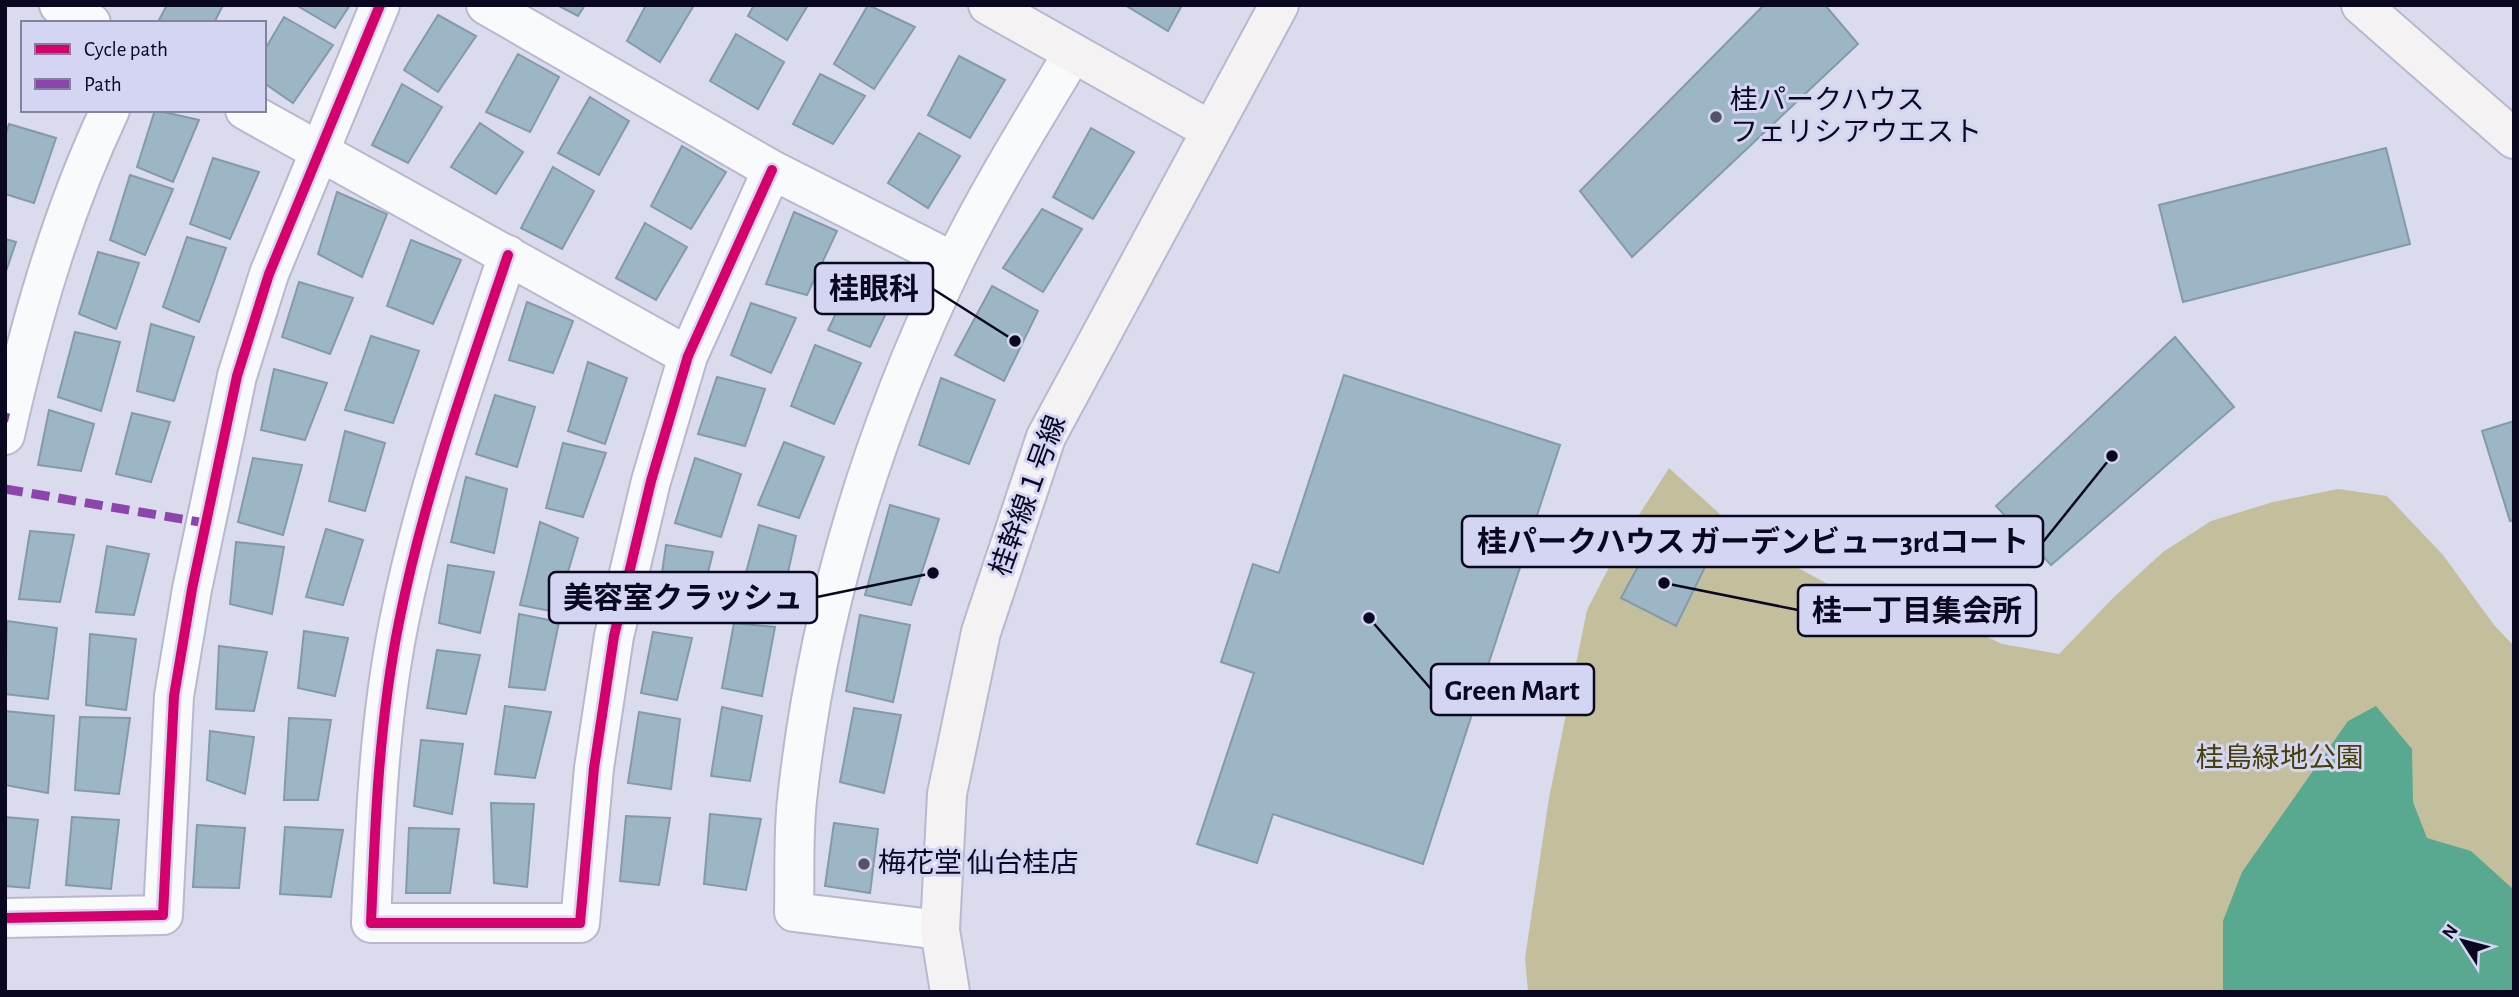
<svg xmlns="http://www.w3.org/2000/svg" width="2519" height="997" viewBox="0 0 2519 997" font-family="'Alegreya Sans','Noto Sans JP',sans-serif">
<rect width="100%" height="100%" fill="#dadbec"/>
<path fill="#c3bf9d" d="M1669,468l83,75 146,79 46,-6 58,28 57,10 55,-57 49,-45 48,-31 62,-19 65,-13 49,7 56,59 51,70 20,21v346h-986l-3,-34 24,-160 38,-188 36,-70z"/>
<path fill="#58a990" d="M2376,706l36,43 1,53 14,36 44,13 43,39v102h-291v-71l19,-49 106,-151z"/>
<path fill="#9cb6c5" stroke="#839aa8" stroke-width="2" d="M167,5h56l-9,18h-51l-4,-3z
M296,5h54l-15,23z
M557,5h28l-7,11z
M646,5h48l-34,57 -33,-21z
M754,5h54l-21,35 -39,-24z
M868,5l47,22 -41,62 -40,-25z
M1125,5h57l-14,26z
M1764,5h61l33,39 -226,213 -52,-66z
M438,15l38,21 -38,56 -34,-22z
M284,17l49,28 -40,58 -29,-20v-32z
M736,34l48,28 -26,47 -48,-28z
M518,54l41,23 -29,55 -44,-20z
M959,56l46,24 -35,58 -42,-23z
M820,74l45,22 -32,48 -40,-20z
M402,84l40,23 -34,56 -36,-18z
M590,97l39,24 -30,54 -41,-22z
M155,110l44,10 -26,62 -36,-15z
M480,123l43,29 -27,42 -45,-27z
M9,124l47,14 -22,65 -29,-9v-57z
M1091,128l43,24 -41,67 -40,-22z
M919,133l41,23 -32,52 -40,-25z
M682,146l44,26 -35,57 -40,-23z
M2386,148l24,96 -227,58 -24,-97z
M213,158l46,14 -29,67 -40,-15z
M553,167l41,24 -32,58 -41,-21z
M130,175l43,14 -28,66 -35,-15z
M337,192l50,22 -25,63 -44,-23z
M1042,209l40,20 -39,63 -40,-24z
M794,212l43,19 -30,64 -41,-11z
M645,223l42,24 -31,53 -40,-22z
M187,237l39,11 -27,74 -36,-15z
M5,239l11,3 -11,32z
M411,240l50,20 -28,64 -46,-18z
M98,252l41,11 -23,66 -37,-15z
M859,265l41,19 -30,63 -42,-17z
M299,282l54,16 -23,56 -48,-17z
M992,286l46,25 -34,70 -49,-26z
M527,302l46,19 -20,52 -44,-13z
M751,303l45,15 -25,55 -40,-18z
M151,324l43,13 -20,64 -37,-10z
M75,332l45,10 -19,69 -43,-14z
M371,336l48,15 -26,72 -48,-13z
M2175,337l59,70 -183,158 -55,-59z
M815,345l46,18 -27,61 -43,-18z
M588,362l39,16 -22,66 -37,-13z
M274,369l53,14 -22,57 -44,-10z
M1344,375l216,70 -137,419 -150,-50 -16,49 -60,-19 57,-171 -33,-11 32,-98 26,9z
M717,377l48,12 -20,57 -47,-12z
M941,378l54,22 -26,64 -50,-19z
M495,395l40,12 -18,60 -41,-13z
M49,410l45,14 -13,47 -43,-6z
M132,413l38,9 -19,60 -35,-8z
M2514,421v99l-4,1 -28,-90z
M345,431l40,12 -20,68 -36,-10z
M784,442l40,15 -25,61 -41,-13z
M563,443l43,10 -23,64 -37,-9z
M253,458l49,7 -19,70 -45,-13z
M695,458l46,16 -20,63 -46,-14z
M466,477l41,12 -13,64 -43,-11z
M890,505l49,14 -28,86 -46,-10z
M540,522l38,16 -22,74 -36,-7z
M759,525l37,11 -15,68 -42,-6z
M326,529l37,11 -20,65 -37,-8z
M30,531l44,4 -14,67 -41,-3z
M1654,537l51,30 -29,59 -55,-28z
M236,542l48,5 -12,67 -42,-10z
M666,545l47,7 -14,57 -41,-8z
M107,546l42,8 -15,61 -38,-3z
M448,565l46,7 -14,61 -41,-10z
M519,614l40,8 -14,68 -36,-3z
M860,615l50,10 -17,77 -47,-11z
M7,621l50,7 -9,71 -43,-5z
M734,623l41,4 -13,69 -40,-8z
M304,631l44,7 -13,58 -37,-8z
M653,632l39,6 -15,62 -36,-7z
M90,634l46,5 -10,71 -40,-5z
M219,646l48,6 -13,59 -38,-2z
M437,650l43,5 -14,59 -39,-6z
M505,706l46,6 -16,66 -40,-4z
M722,707l40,9 -12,65 -39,-5z
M854,708l47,7 -17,78 -44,-11z
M5,711l49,5 -6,77 -43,-8z
M639,712l41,7 -9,70 -43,-6z
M80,717l50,1 -11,76 -44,-4z
M289,718l42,2 -13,80h-34z
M210,731l44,6 -9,57 -38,-14z
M421,740l42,4 -11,70 -38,-8z
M491,803l43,1 -7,83 -33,-4z
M710,814l51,5 -15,71 -42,-6z
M626,816l44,2 -11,67 -39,-4z
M5,817l33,3 -9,68 -24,-2z
M72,817l47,3 -8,69 -45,-4z
M834,823l44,6 -8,64 -45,-7z
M197,825l48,3 -6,60 -46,-1z
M285,827l58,3 -12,67 -51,-3z
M409,828l50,1 -9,64h-44z"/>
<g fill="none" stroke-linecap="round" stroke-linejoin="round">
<defs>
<path id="street" d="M59,5l32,18
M486,5l286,165 182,92
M245,110l443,246
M508,255c-41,121 -84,241 -109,367 -20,99 -24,200 -28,301h209l14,-155 20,-132 37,-155 37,-125 84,-186
M5,435c25,-112 56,-221 105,-325
M5,918l158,-3 11,-219 18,-107 45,-213 32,-102 111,-269
M940,930l-146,-18c1,-37 -1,-75 3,-112 20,-186 75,-367 156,-536 35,-72 79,-142 120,-211"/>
<path id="secondary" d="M988,5l222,125
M2361,5l153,134
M950,992l-10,-62 7,-136 34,-162 65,-195 233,-432"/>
</defs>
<use href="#street" stroke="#b8b8ce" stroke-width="42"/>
<use href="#secondary" stroke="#b8b8ce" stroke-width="42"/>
<use href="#street" stroke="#f9fafc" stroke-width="38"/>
<use href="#secondary" stroke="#f4f2f3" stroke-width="38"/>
<path stroke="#8e44ad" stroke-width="9" stroke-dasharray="18 9" stroke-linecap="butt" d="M5,417l4,1
M5,489l200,34"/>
<defs>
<path id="cycleway" d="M508,255c-41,121 -84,241 -109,367 -20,99 -24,200 -28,301h209l14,-155 20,-132 37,-155 37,-125 84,-186
M5,918l158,-3 11,-219 18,-107 45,-213 32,-102 111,-269"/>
</defs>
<use href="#cycleway" stroke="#d3d5f3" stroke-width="15"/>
<use href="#cycleway" stroke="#d6006c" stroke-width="10"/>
</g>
<g fill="#535268" stroke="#d3d5f3" stroke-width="2.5">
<circle cx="1716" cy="117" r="7"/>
<circle cx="864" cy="864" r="7"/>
</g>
<g text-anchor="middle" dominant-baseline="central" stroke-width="6" stroke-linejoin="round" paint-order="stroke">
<g font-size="28" fill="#0a0821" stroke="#d3d5f3" text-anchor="start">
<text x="1730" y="101">桂パークハウス<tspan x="1730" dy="32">フェリシアウエスト</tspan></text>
<text x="878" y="864">梅花堂 仙台桂店</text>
</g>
<g font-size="28" fill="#0a0821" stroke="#d3d5f3">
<text transform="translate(1029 496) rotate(-70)">桂幹線１号線</text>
</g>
<g font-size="28" fill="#463f06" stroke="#d3d5f3">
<text x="2280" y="759">桂島緑地公園</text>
</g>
</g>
<path fill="none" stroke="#0a0821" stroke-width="2.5" d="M1015 341L933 289M2112 456L2043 542M933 573L817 597M1664 583L1798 610M1369 618L1431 689"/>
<g fill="#0a0821" stroke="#d3d5f3" stroke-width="2.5">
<circle cx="1015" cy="341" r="7"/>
<circle cx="2112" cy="456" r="7"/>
<circle cx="933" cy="573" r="7"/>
<circle cx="1664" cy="583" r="7"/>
<circle cx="1369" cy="618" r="7"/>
</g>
<g fill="#d3d5f3" stroke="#0a0821" stroke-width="2.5">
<rect x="815" y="263" width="118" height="51" rx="7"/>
<rect x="1462" y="516" width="581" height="51" rx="7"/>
<rect x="549" y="572" width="268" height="51" rx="7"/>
<rect x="1798" y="585" width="238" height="51" rx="7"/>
<rect x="1431" y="664" width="163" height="51" rx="7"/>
</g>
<g font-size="30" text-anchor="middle" font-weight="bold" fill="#0a0821">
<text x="874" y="299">桂眼科</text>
<text x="1753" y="552">桂パークハウス ガーデンビュー3rdコート</text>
<text x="683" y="608">美容室クラッシュ</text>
<text x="1917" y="621">桂一丁目集会所</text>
<text x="1512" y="700">Green Mart</text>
</g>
<rect width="2519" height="997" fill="none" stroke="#0a0821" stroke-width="14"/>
<rect x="21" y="21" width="245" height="91" fill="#d3d5f3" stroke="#83839f" stroke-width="2"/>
<rect x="35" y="44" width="35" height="10" fill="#d6006c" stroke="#83839f" stroke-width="2"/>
<text x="84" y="56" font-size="21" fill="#0a0821">Cycle path</text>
<rect x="35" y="79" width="35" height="10" fill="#8e44ad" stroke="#83839f" stroke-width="2"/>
<text x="84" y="91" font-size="21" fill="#0a0821">Path</text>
<g transform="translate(2463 941) rotate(306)" stroke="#d3d5f3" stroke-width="5" paint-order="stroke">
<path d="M0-5L12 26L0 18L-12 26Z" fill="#0a0821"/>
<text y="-10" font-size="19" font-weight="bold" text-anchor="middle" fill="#0a0821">N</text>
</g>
</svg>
